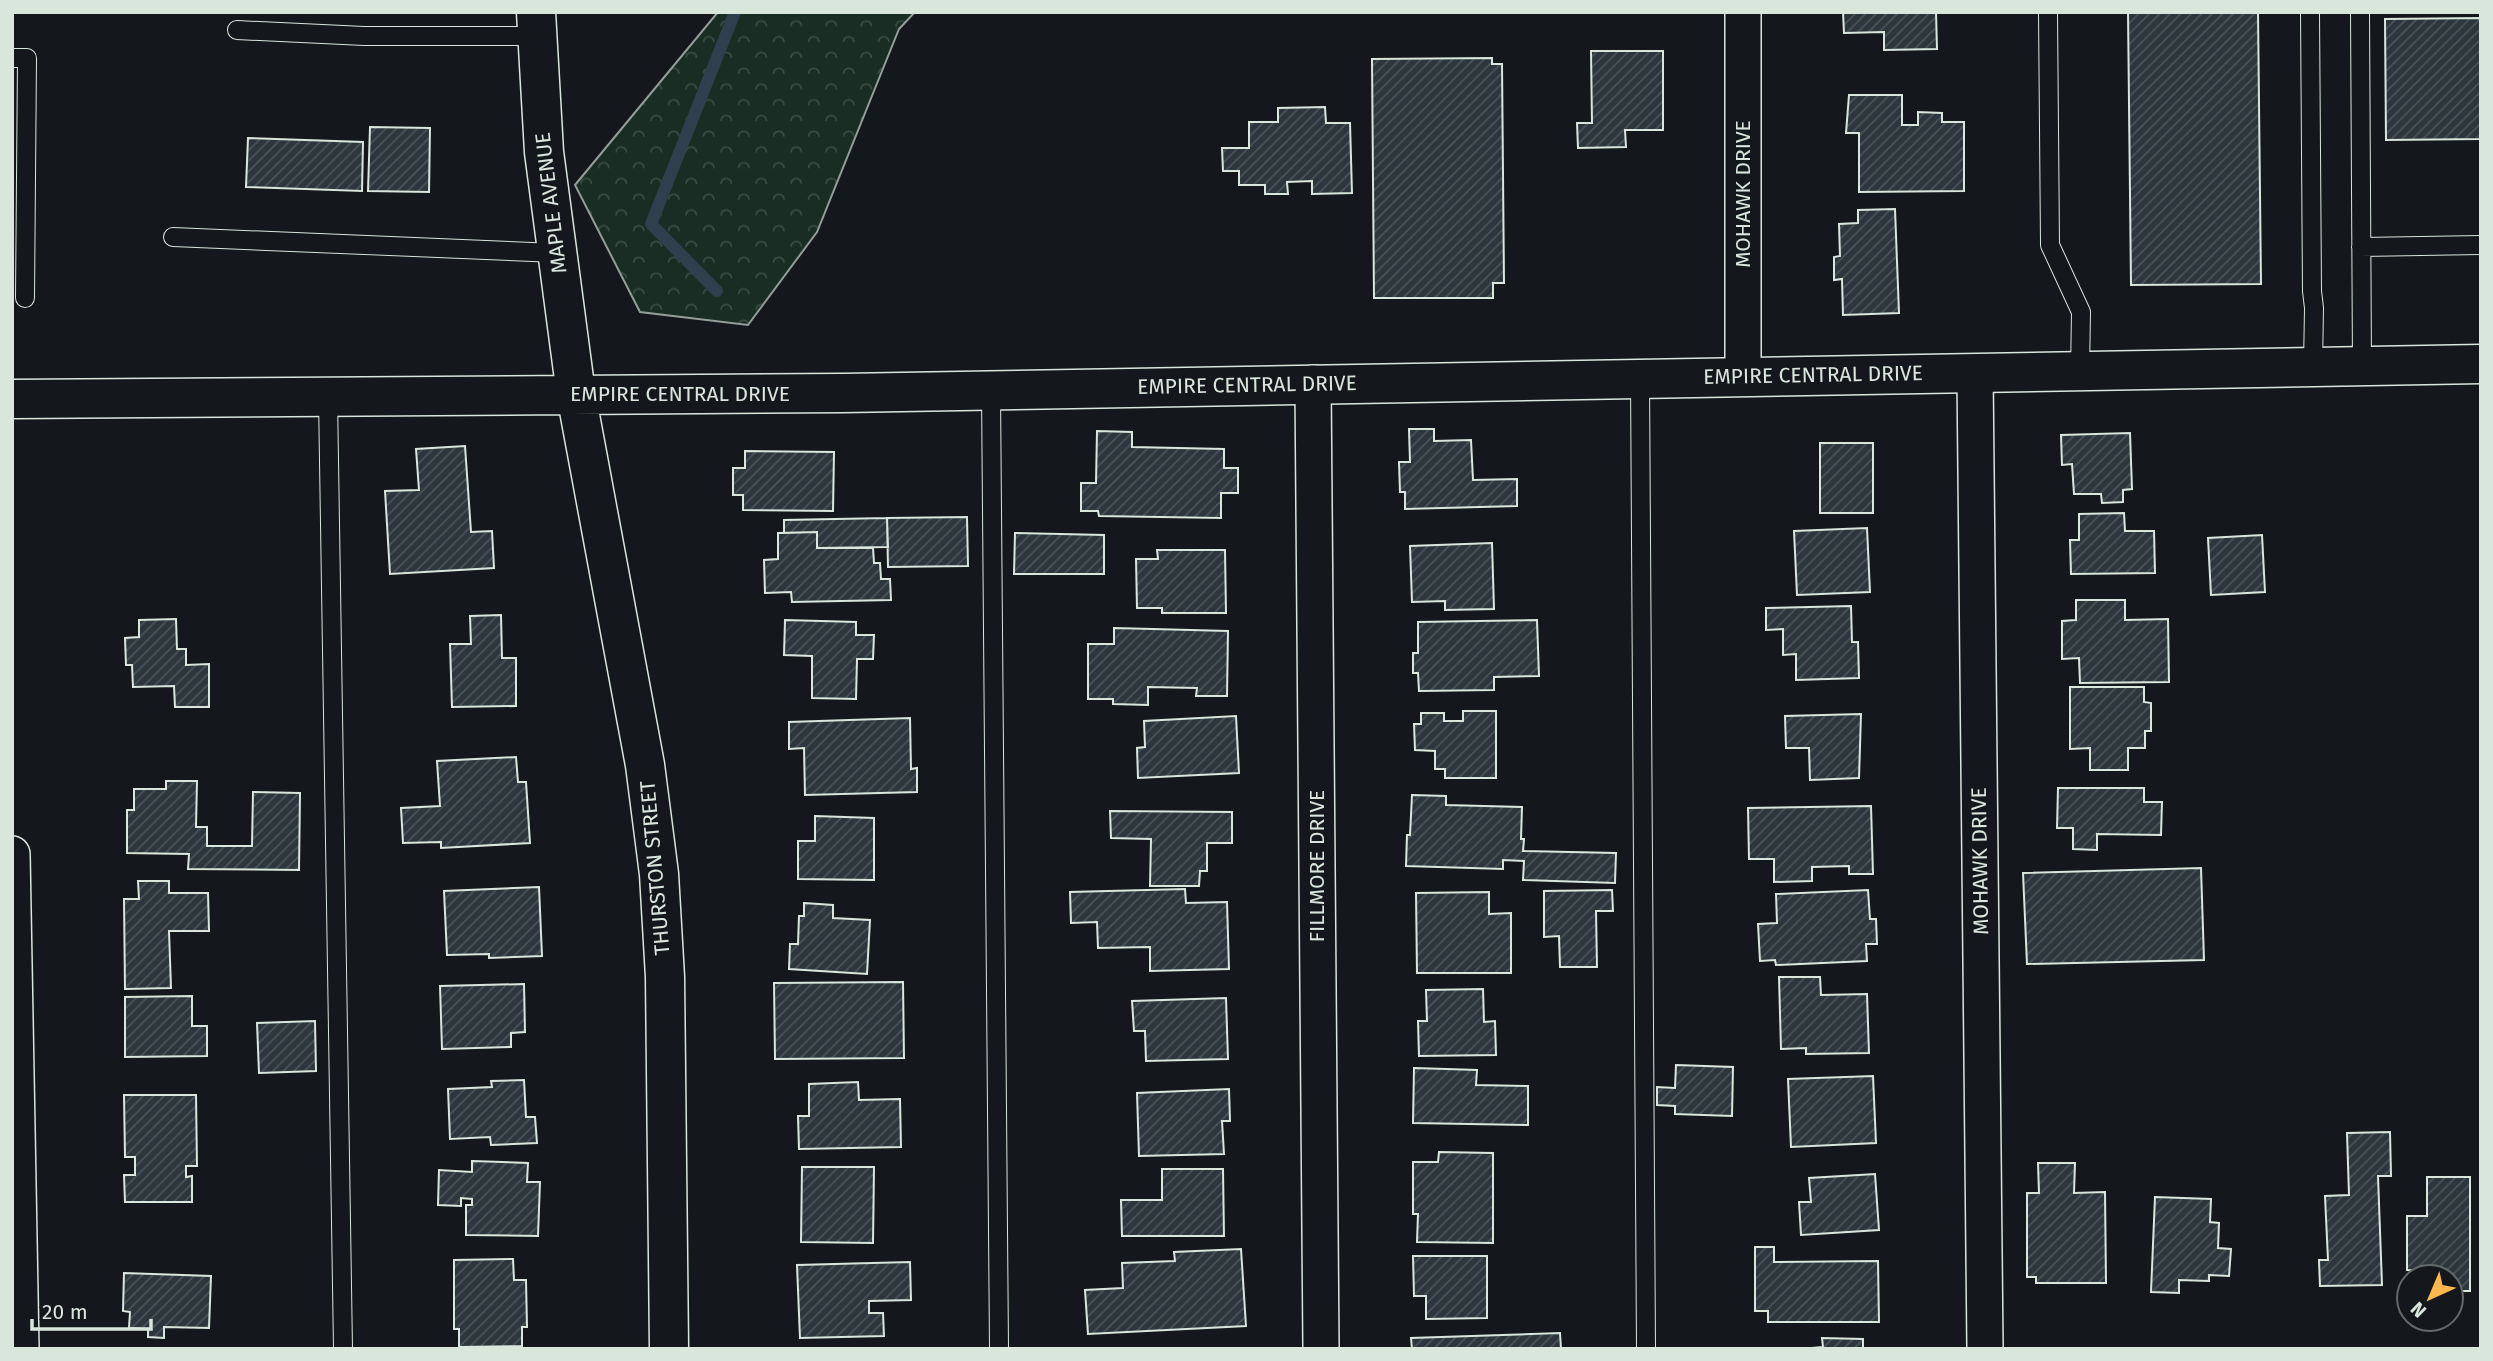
<svg xmlns="http://www.w3.org/2000/svg" width="2493" height="1361" viewBox="0 0 2493 1361" font-family="'Fira Sans',sans-serif">
<defs>
<pattern id="forest-crowns" width="20" height="18" patternUnits="userSpaceOnUse" patternTransform="scale(1.75)"><rect width="20" height="18" fill="#1a2d24"/><path d="M2 6a3 3 0 1 1 6 0M12 15a3 3 0 1 1 6 0" fill="none" stroke="#3b4b43"/></pattern>
<pattern id="building-hatch" width="6" height="6" patternUnits="userSpaceOnUse" patternTransform="scale(1.75)"><rect width="6" height="6" fill="#2c363c"/><path d="M-1 1l2-2M0 6l6-6M5 7l2-2" fill="none" stroke="#4a5358"/></pattern>
</defs>
<rect width="100%" height="100%" fill="#14181c"/>
<path fill="url(#forest-crowns)" stroke="#939e99" stroke-width="2" d="M718,12h197l-16,17 -82,203 -69,93 -108,-13 -65,-127z"/>
<g fill="none" stroke-linecap="round" stroke-linejoin="round">
<path stroke="#2f3f4d" stroke-width="12" d="M717,291l-66,-67 84,-212"/>
</g>
<path fill="url(#building-hatch)" stroke="#d8e6dc" stroke-width="2" d="M1843,12h93l1,37 -53,1v-18l-40,1z
M2128,12h130l3,272 -130,1z
M2481,18v121l-95,1 -1,-121z
M1591,51h72v79h-38l1,17 -48,1 -1,-25h15z
M1492,58v6h10l2,219h-11v15h-119l-2,-239z
M1849,95h53v30h16v-13l24,1v9h22v69l-105,1v-59h-13z
M1325,107l1,16h24l2,70 -40,1v-13l-25,1 1,12h-23v-9h-26v-14h-16l-1,-23h27v-26h29v-14z
M370,127l60,1 -1,64 -61,-1z
M248,138l115,4 -1,49 -116,-4z
M1895,209l4,104 -56,2 -1,-36 -8,1v-23l6,-1 -1,-32 19,-1v-13z
M1409,429h25v12l37,-1 2,40 44,-1v27l-112,3v-17h-5l-1,-30h11z
M1097,431l35,1v15l92,2v19h14v25h-17v25l-122,-2 -1,-5h-17v-28h15z
M2130,433l2,56 -9,1v12l-21,1 -1,-9h-27l-2,-30 -10,1 -1,-30z
M1820,443h53v70h-53z
M465,446l6,86 21,-1 2,37 -104,6 -5,-83 34,-1 -3,-41z
M745,451l89,1 -1,59 -90,-1v-15h-10v-27h12z
M2124,513l1,18h29l1,42 -84,1 -1,-34h9v-26z
M967,517l1,49 -80,1 -1,-49z
M887,518l1,29 -71,1v-16l-33,1v-13z
M1867,528l3,64 -73,3 -3,-64z
M817,532v16h56l1,15h6l1,16h9l1,21 -99,2 -1,-10 -26,1 -1,-33 14,-1v-26z
M1015,533l89,2v39h-90z
M2262,535l3,57 -54,3 -3,-57z
M1492,543l2,66 -49,1v-9l-33,1 -2,-56z
M1157,550h68l1,63h-64v-5h-25l-1,-49h22z
M2076,600h49v20l43,-1 1,63 -89,1 -1,-25 -17,1v-38l14,-1z
M1851,606l1,36h6l1,36 -63,2v-26l-13,1v-26l-17,1v-22z
M501,615l1,43h14v48l-64,1 -2,-63h21l-1,-28z
M176,619l1,30h9v16l23,-1v43h-34l-1,-21 -41,1 -1,-22h-6l-1,-27 14,-1v-17z
M785,620l71,2v13h18l-1,24h-16l-1,40 -44,-1v-42l-28,-1z
M1537,620l2,56 -45,1v13l-75,1 -1,-18h-5v-20h5v-31z
M1114,628l114,3 -1,65h-31l1,-8 -49,-1v18l-35,-1v-5h-25v-55h26z
M2070,687h74v15l7,1v28h-6v17h-17v22h-38v-22l-20,1z
M1463,711h33v67h-51v-9h-10v-18l-20,-1 -1,-26h7v-11h23v8h19z
M1861,714l-2,64 -49,2 -1,-32h-23l-1,-32z
M1236,716l3,57 -101,5 -1,-30 8,-1 -1,-26z
M910,718l1,51 6,-1v24l-112,3 -1,-47 -15,1v-27z
M516,757l2,25h8l4,61 -89,5v-6l-38,1 -2,-35 39,-2 -3,-45z
M166,781h31l-1,46h11v19h45l1,-54 47,1 -1,77 -111,-1 1,-15 -62,-1v-43h7v-21h32z
M2058,788h86v14h18l-1,33 -64,-1v16l-24,-1v-21h-16z
M1412,795l34,1v9l76,2 -1,32h3l-1,12 93,2 -1,30 -92,-3 1,-19 -21,-1v9l-97,-3 1,-31h3z
M1871,806l2,68h-24v-8l-37,1v14l-38,1v-23h-25l-1,-51z
M1110,811l122,1v31h-25v28h-7l-1,15h-49l1,-47 -40,-1z
M815,816l59,2v62l-76,-1v-38h17z
M2201,868l3,92 -177,4 -4,-91z
M138,881h31v12h39l1,38h-40l2,57 -46,1 -1,-90h15z
M539,887l3,69 -53,2v-4l-42,1 -3,-64z
M1185,889l1,14 41,-1 2,67 -79,2v-24l-52,1 -1,-26 -26,1 -1,-31z
M1612,890l1,21h-17l1,56h-37l-1,-31 -15,1v-46z
M1868,890l2,29h6l1,25h-11l1,17 -91,4 -1,-5 -15,1 -2,-37 19,-1 -1,-29z
M1489,892v22l22,-1v60h-94l-1,-80z
M804,903l29,2v13l37,2 -3,54 -78,-5 1,-25h8l1,-28h5z
M1779,977h41l1,18 46,-1 2,59 -63,1v-6l-25,1z
M903,982l1,76 -129,1 -1,-76z
M524,984l1,48 -14,1v14l-69,2 -2,-63z
M1483,989l1,33 11,-1 1,34 -77,1 -1,-35h9l-1,-31z
M192,996v30h15v30l-82,1v-60z
M1226,998l2,61 -82,2 -1,-30h-11l-2,-30z
M315,1021l1,50 -57,2 -2,-50z
M1676,1065l57,2 -1,49 -57,-2v-8l-18,-1v-18l18,1z
M1414,1068l63,2 -1,15 52,1v39l-115,-2z
M1873,1076l3,67 -85,4 -3,-68z
M524,1080l2,37h9l2,26 -46,2 -1,-8 -40,2 -2,-50 44,-2 -1,-6z
M858,1082l1,18 41,-1 1,48 -102,2 -1,-33h11v-32z
M1229,1089l1,32h-8l2,33 -85,2 -2,-63z
M124,1095h72l1,71h-11v11l6,-1v26h-67l-1,-27h11v-18h-10z
M2390,1132l1,44h-13l4,109 -62,1 -1,-26h9l-3,-64 24,-1 -2,-62z
M1439,1152l54,1v90l-76,-1 1,-28h-5v-52h25z
M472,1161l56,2 -1,19h13l-2,54 -72,-1v-30h6v-6l-11,-1v8l-23,-1 1,-35 33,2z
M2038,1163h37l-1,30 31,-1 1,91h-70v-6h-9v-84h12z
M802,1167h72l-1,76 -72,-1z
M1162,1169h61l1,67h-102l-1,-36h41z
M1875,1174l4,56 -78,5 -2,-33h12l-2,-24z
M2427,1177h43v114h-19v-14h-24l1,-6 -21,-1v-54h20z
M2155,1197l56,2 -1,23 9,1 -1,25 13,1 -2,27 -20,-1v6l-30,-1v13l-28,-1z
M1755,1247h19v15l104,-1 1,61h-111v-11h-13z
M1241,1249l5,77 -158,8 -3,-44 38,-2 -1,-25 53,-2 -1,-9z
M1413,1256h74v62l-61,1v-23h-12z
M513,1259l1,21h12l1,47h-5v19l-63,1v-18h-5v-69z
M910,1262l1,38 -42,1v12h14l1,23 -84,2 -3,-73z
M124,1273l87,3 -2,52 -45,-1v11l-16,-1v-8l-19,-1 1,-16 -7,-1z
M1560,1333l1,16h-149l-1,-11z
M1822,1338l41,1v10h-64l24,-2z"/>
<g fill="none" stroke-linecap="round" stroke-linejoin="round">
<defs>
<path id="service" d="M2048,12l2,233 31,67 -1,59
M2310,12l2,279 2,17 -1,58
M2360,12l2,353
M237,30l127,6h172
M12,58h15l-2,240
M173,237l384,16
M2361,247l120,-2
M1640,377l6,972
M991,391l8,958
M328,397l15,952"/>
<path id="minor" d="M1743,12v364
M1975,373l10,976
M1313,383l8,966
M12,854l9,495"/>
<path id="tertiary" d="M536,12l8,140 32,242 69,371 14,109 6,103 4,372
M12,399l831,-6 1638,-29"/>
</defs>
<use href="#service" stroke="#d8e6dc" stroke-width="20"/>
<use href="#minor" stroke="#d8e6dc" stroke-width="38"/>
<use href="#tertiary" stroke="#d8e6dc" stroke-width="41"/>
<use href="#service" stroke="#14181c" stroke-width="18"/>
<use href="#minor" stroke="#14181c" stroke-width="35"/>
<use href="#tertiary" stroke="#14181c" stroke-width="38"/>
</g>
<g text-anchor="middle" dominant-baseline="central" stroke-width="5" stroke-linejoin="round" paint-order="stroke">
<g font-size="21" fill="#d8e6dc" stroke="#14181c">
<text transform="translate(1743 194) rotate(-90)">MOHAWK DRIVE</text>
<text transform="translate(551 203) rotate(-97)">MAPLE AVENUE</text>
<text transform="translate(1813 375) rotate(-1)">EMPIRE CENTRAL DRIVE</text>
<text transform="translate(1247 385) rotate(-1)">EMPIRE CENTRAL DRIVE</text>
<text x="680" y="394">EMPIRE CENTRAL DRIVE</text>
<text transform="translate(1980 861) rotate(-91)">MOHAWK DRIVE</text>
<text transform="translate(1317 866) rotate(-90)">FILLMORE DRIVE</text>
<text transform="translate(655 868) rotate(-95)">THURSTON STREET</text>
</g>
</g>
<rect width="2493" height="1361" fill="none" stroke="#d8e6dc" stroke-width="28"/>
<g transform="translate(2430 1298) rotate(224)"><circle r="33" fill="#14181c" stroke="#626a69" stroke-width="2"/>
<path d="M0-5L12 26L0 18L-12 26Z" fill="#ffb74d"/>
<text y="-10" font-size="19" font-weight="bold" text-anchor="middle" fill="#d8e6dc">N</text>
</g>
<path d="M32 1319v10h119v-10" fill="none" stroke="#d8e6dc" stroke-width="3.5"/>
<text x="42" y="1319" font-size="21" fill="#d8e6dc" stroke="#14181c" stroke-width="5" paint-order="stroke">20 m</text>
</svg>
